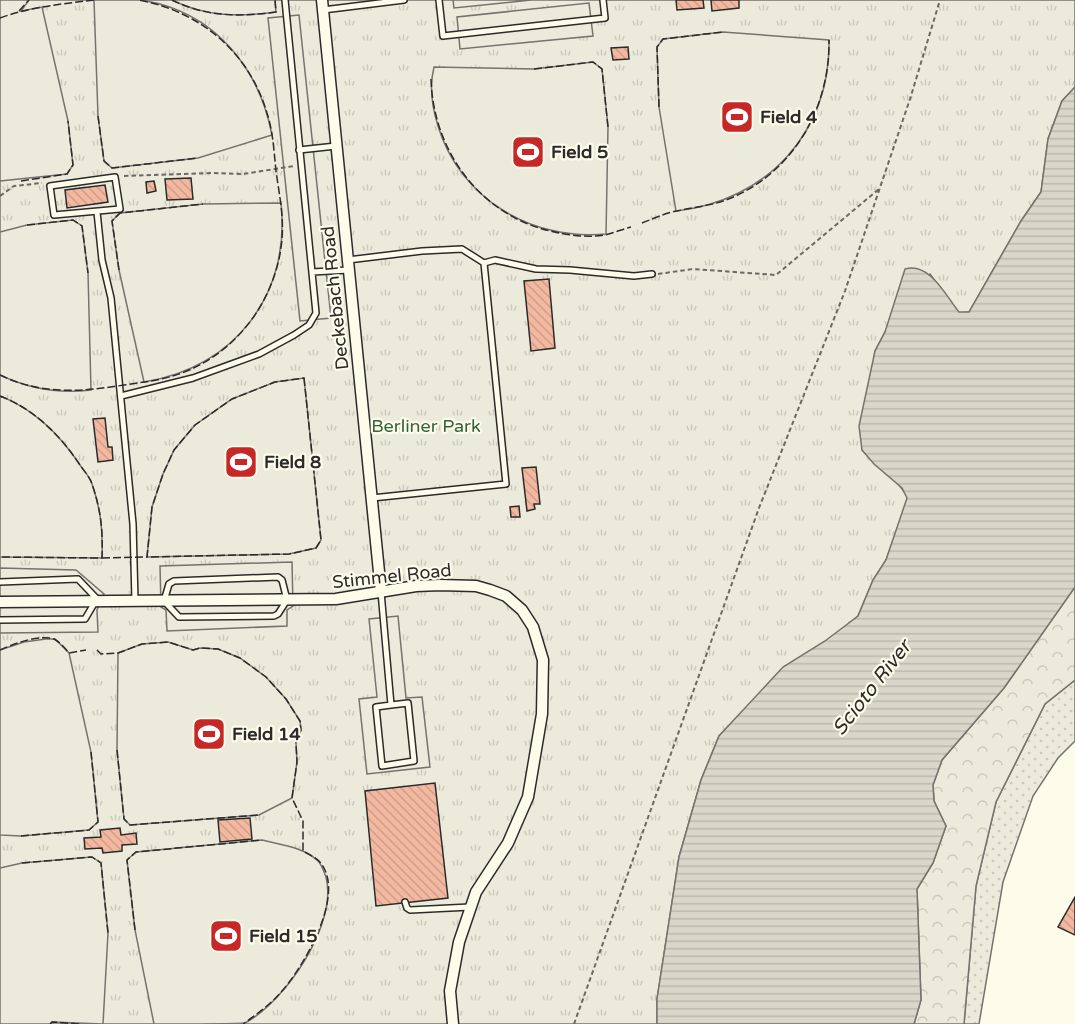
<svg xmlns="http://www.w3.org/2000/svg" width="1075" height="1024" viewBox="0 0 1075 1024" font-family="'Varela Round',sans-serif">
<defs>
<pattern id="grass-dots" width="8" height="8" patternUnits="userSpaceOnUse" patternTransform="scale(1.5)"><rect width="8" height="8" fill="#ecebdb"/><path d="M2 2h.1M6 6h.1" fill="none" stroke="#cbcabc" stroke-width="1.8" stroke-linecap="round"/></pattern>
<pattern id="forest-crowns" width="20" height="18" patternUnits="userSpaceOnUse" patternTransform="scale(1.5)"><rect width="20" height="18" fill="#ecebdb"/><path d="M2 6a3 3 0 1 1 6 0M12 15a3 3 0 1 1 6 0" fill="none" stroke="#cbcabc"/></pattern>
<pattern id="park-tufts" width="24" height="20" patternUnits="userSpaceOnUse" patternTransform="scale(1.5)"><rect width="24" height="20" fill="#ecebdb"/><path d="M3 7l-1-3M5 7V3M7 7l1-3M15 17l-1-3M17 17v-4M19 17l1-3" fill="none" stroke="#cbcabc"/></pattern>
<pattern id="water-rules" width="6" height="5" patternUnits="userSpaceOnUse" patternTransform="scale(1.5)"><rect width="6" height="5" fill="#d8d7c9"/><path d="M0 2.5h6" fill="none" stroke="#bab9ad"/></pattern>
<pattern id="building-back-hatch" width="6" height="6" patternUnits="userSpaceOnUse" patternTransform="scale(1.5)"><rect width="6" height="6" fill="#f2b8a0"/><path d="M-1 5l2 2M0 0l6 6M5-1l2 2" fill="none" stroke="#d09e8a"/></pattern>
</defs>
<rect width="100%" height="100%" fill="#fdfbea"/>
<path fill="url(#grass-dots)" stroke="#74746e" stroke-width="1.5" d="M1075,680v61l-17,17 -25,38 -30,86 -24,142h-15l12,-138 20,-84 49,-98z"/>
<path fill="url(#forest-crowns)" stroke="#74746e" stroke-width="1.5" d="M1075,587v93l-30,24 -49,98 -20,84 -12,138h-50l7,-24 -4,-111 16,-26 13,-37 -12,-25 -1,-16 9,-25 62,-72z"/>
<path fill="url(#park-tufts)" stroke="#74746e" stroke-width="1.5" d="M0,0h1075v87l-13,14 -14,38 -7,53 -20,29 -52,91 -10,1 -29,-39 -45,58 -10,19 -13,99c14,16 36,29 46,48l-22,62 -13,20 -15,36 -107,87 -32,33 -18,44 -22,77 -22,142v25h-657z"/>
<path fill="#ecebdb" stroke="#74746e" stroke-width="1.5" d="M0,0h29l-8,11 21,-4 26,114 5,44 -6,9 -67,7z
M94,0c15,0 31,0 46,0 73,10 119,67 132,135l-74,23 -86,10 -8,-7 -6,-45z
M172,0h103l1,12c-36,5 -70,5 -104,-12z
M723,32l106,8c2,92 -62,161 -153,171l-17,-104 -2,-60 6,-8z
M593,62l9,7 6,58 -2,107c-74,7 -146,-35 -168,-108 -6,-19 -9,-39 -4,-59l100,2z
M281,203c10,91 -46,165 -137,179l-25,-112 -7,-49 8,-8 83,-9z
M73,220l9,6 6,47 3,117c-32,4 -62,-1 -91,-15v-143l27,-7z
M304,378l17,162 -5,8 -27,6 -142,3 5,-50 11,-33 11,-24 21,-25 37,-26 43,-17z
M0,396c34,13 60,39 80,69 4,6 10,12 12,19 9,26 11,47 10,74l-102,-1z
M46,639h9l14,14 22,99 7,70 -9,8 -68,6 -21,-1v-185l24,-8z
M168,642l25,8 7,-2 18,1 22,9 26,19 20,22 14,22 1,9 -5,13 1,19 -5,36 -33,17 -129,10 -6,-6 -7,-69 1,-97 24,-9z
M262,840c19,5 42,7 56,21 4,4 6,11 8,16 12,47 -40,124 -81,146 -8,1 -77,1 -91,1l-19,-94 -8,-70 9,-8z
M92,857l9,6 7,70 -5,91 -51,-2 -2,2h-50v-156l22,-5z"/>
<path fill="#eceadb" stroke="#74746e" stroke-width="1.5" d="M453,0h78l-77,8z
M589,3l4,33 -133,13 -3,-32z
M299,15l32,303 -31,3 -32,-303z
M292,562l1,44 -6,4v16l-120,5 -1,-21 -5,-3 -1,-41z
M0,568l76,2 28,24 -7,16 1,22 -98,1z
M398,616l8,82 16,-1 8,70 -63,7 -8,-75 18,-2 -8,-78z"/>
<path fill="url(#water-rules)" stroke="#74746e" stroke-width="1.5" d="M1075,87v500l-71,101 -62,72 -9,25 1,16 12,25 -13,37 -16,26 4,111 -7,24h-257v-25l22,-142 22,-77 18,-44 64,-69 42,-26 33,-25 15,-36 13,-20 21,-62 -5,-10 -28,-24 -12,-14 -3,-24 16,-75 10,-19 20,-63c25,-7 41,27 54,43h10l52,-91 20,-29 7,-53 14,-38z"/>
<path fill="url(#building-back-hatch)" stroke="#2b2b2b" stroke-width="1.5" d="M676,0h27l1,8 -27,2z
M711,0h28v8l-27,3z
M628,47l1,12 -16,1 -2,-12z
M191,178l2,21 -26,1 -2,-21z
M154,181l2,10 -9,2 -1,-11z
M105,185l3,17 -41,6 -2,-18z
M549,279l6,69 -24,3 -7,-70z
M105,418l3,29h4l1,13 -15,2 -5,-43z
M536,467l4,37h-6l1,5 -8,2 -5,-43z
M519,506l1,11h-9l-1,-10z
M435,783l13,115 -72,8 -11,-115z
M250,818l2,21 -32,3 -2,-22z
M120,828l1,7 15,-2 1,11 -15,1v6l-19,2 -1,-5 -17,1 -1,-11 17,-1 -1,-7z
M1075,897v38l-17,-8z"/>
<g fill="none" stroke-linecap="round" stroke-linejoin="round">
<defs>
<path id="service" d="M439,0l4,36 162,-18 -2,-18
M323,10l81,-10
M299,150l37,-4
M115,177l5,32 -66,6 -4,-29z
M97,212l5,48 9,38 22,226 2,77
M348,260l74,-9 40,-2 22,14 22,221 -134,14
M484,263l11,-3 41,9 34,1 64,6 18,-2
M312,272l37,-2
M121,396l72,-18 66,-24 35,-19 15,-10 7,-12 -31,-313
M278,577l4,3 5,20 -9,14 -4,2 -95,1 -15,-16 5,-17 5,-3z
M0,582l78,-3 20,21
M381,592l10,113 -15,2 6,59 32,-5 -6,-58 -17,2
M0,620l85,-1 10,-17
M405,902l2,6 3,2 60,-3"/>
<path id="minor" d="M322,0l59,592
M0,602l336,-3 80,-13 24,-1 36,1 14,4 16,6 16,14 11,17 10,33 -1,54 -14,83 -20,46 -32,49 -17,50 -9,49 3,33"/>
</defs>
<use href="#service" stroke="#2b2b2b" stroke-width="8"/>
<use href="#minor" stroke="#2b2b2b" stroke-width="13"/>
<path stroke="#6a6964" stroke-width="2" stroke-dasharray="4.5 3" stroke-linecap="butt" d="M124,176l87,-3 32,1 51,-8
M0,196l14,-10 28,-3
M658,274l35,-5 83,6 103,-86
M574,1024l185,-516 86,-217 65,-192 30,-99"/>
<use href="#service" stroke="#fdfbea" stroke-width="5"/>
<use href="#minor" stroke="#fdfbea" stroke-width="10"/>
<path stroke="#2b2b2b" stroke-width="1.5" stroke-dasharray="8 3" stroke-linecap="butt" d="M172,0c34,17 68,17 104,12l-1,-12
M19,11l10,-11
M0,18c30,-11 62,-14 94,-18
M534,69l59,-7 9,7 6,58
M431,79c2,71 48,135 119,152 17,4 37,7 55,4 9,-2 18,-6 26,-8
M659,107l-2,-60 6,-8 60,-7
M98,116l6,45 8,7 86,-10
M21,181l46,-7 6,-9 -5,-44
M642,223c11,-4 23,-10 35,-12 17,-4 33,-5 49,-11 66,-25 104,-91 103,-160
M27,225l46,-5 9,6 6,47
M119,270l-7,-49 8,-8 83,-9
M0,375c42,20 80,17 124,10 20,-3 39,-5 58,-12 56,-21 95,-75 100,-134 2,-23 -3,-46 -6,-68 -2,-19 -3,-40 -9,-58 -18,-61 -67,-102 -129,-113
M304,378l17,162 -5,8 -27,6 -142,3 5,-50 11,-33 11,-24 21,-25 37,-26 43,-17z
M0,396c34,13 60,39 80,69 4,6 10,12 12,19 9,26 11,47 10,74l-102,-1
M102,558l45,-1
M0,650c14,-6 38,-16 54,-11 6,3 11,9 15,14l17,-3
M97,650l4,4 17,-1 24,-9 26,-2 25,8 7,-2 18,1 22,9 26,19 20,22 14,22 1,9 -5,13 1,19 -5,36 11,23v30c5,3 12,6 16,10 29,31 -15,105 -37,130 -11,13 -25,23 -39,33
M117,750l7,69 6,6 129,-10
M21,836l68,-6 9,-8 -7,-70
M22,863l70,-6 9,6 7,70
M135,930l-8,-70 9,-8 126,-12
M50,1024l2,-2 28,2"/>
</g>
<defs>
<symbol id="stadium-square" viewBox="-11 -11 22 22"><rect x="-9" y="-9" width="18" height="18" rx="4" fill="#c62828" stroke="#fdfbea"/><path d="M0-5a6.5 5 0 1 0 0 10a6.5 5 0 1 0 0-10ZM-3.5-1.8h7v3.6h-7Z" fill="#fff"/></symbol>
</defs>
<g fill-rule="evenodd">
<use href="#stadium-square" x="718" y="98" width="38" height="38"/>
<use href="#stadium-square" x="509" y="133" width="38" height="38"/>
<use href="#stadium-square" x="222" y="443" width="38" height="38"/>
<use href="#stadium-square" x="190" y="715" width="38" height="38"/>
<use href="#stadium-square" x="207" y="917" width="38" height="38"/>
</g>
<g text-anchor="middle" dominant-baseline="central" stroke-width="4.5" stroke-linejoin="round" paint-order="stroke">
<g font-size="18" font-weight="bold" fill="#2b2b2b" stroke="#fdfbea" text-anchor="start">
<text x="760" y="117">Field 4</text>
<text x="551" y="152">Field 5</text>
<text x="264" y="462">Field 8</text>
<text x="232" y="734">Field 14</text>
<text x="249" y="936">Field 15</text>
</g>
<g font-size="18" fill="#2b2b2b" stroke="#fdfbea">
<text transform="translate(335 298) rotate(-96)">Deckebach Road</text>
<text transform="translate(392 576) rotate(-6)">Stimmel Road</text>
</g>
<g font-size="18" fill="#34623c" stroke="#fdfbea">
<text x="426" y="426">Berliner Park</text>
</g>
<g font-size="20" font-style="italic" fill="#2b2b2b" stroke="#fdfbea">
<text transform="translate(872 688) rotate(-52)">Scioto River</text>
</g>
</g>
</svg>
